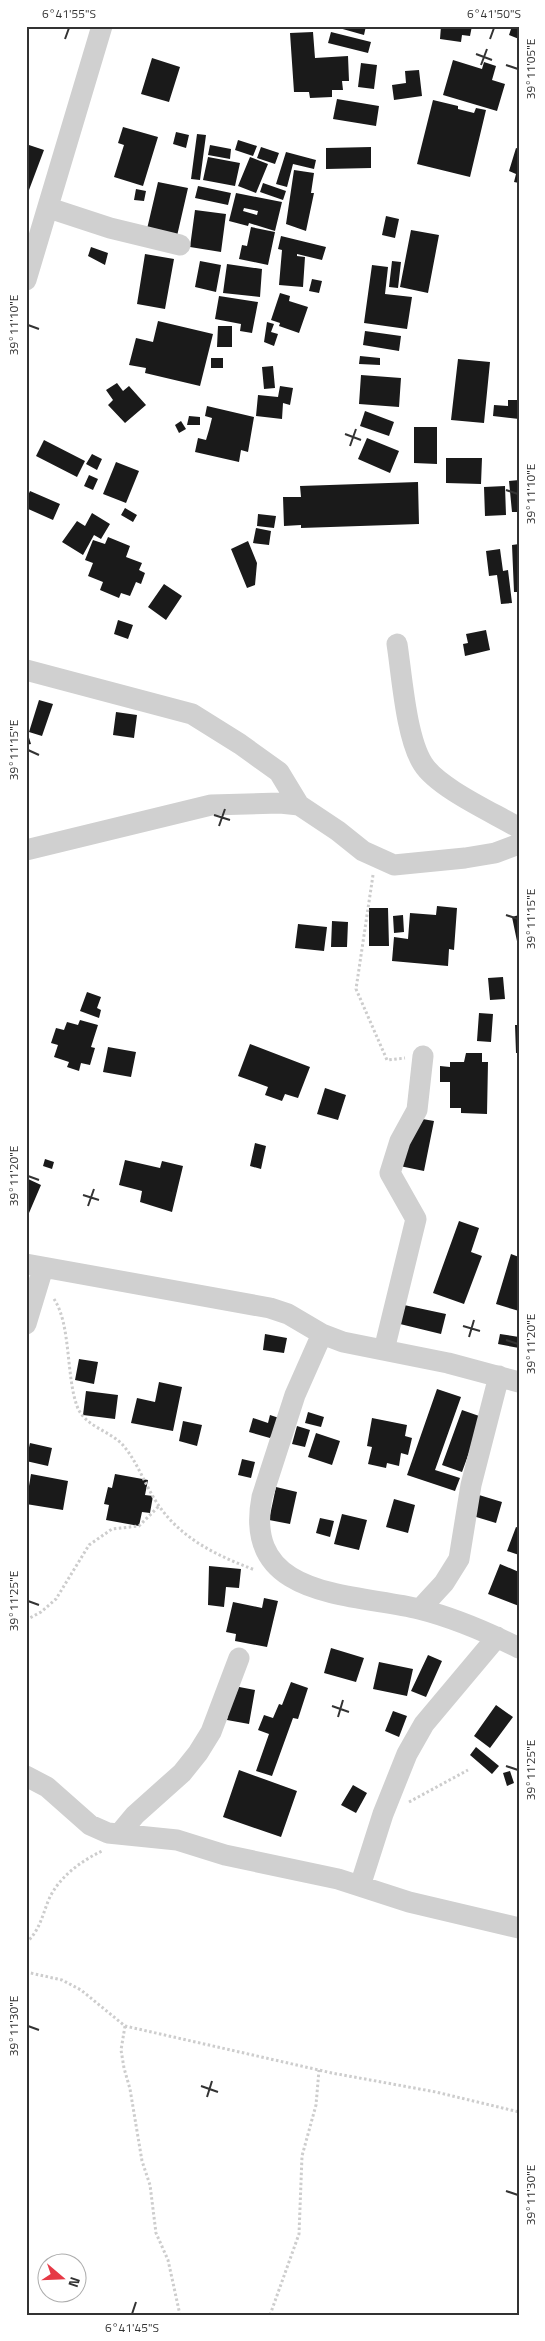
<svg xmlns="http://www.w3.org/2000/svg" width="545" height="2341" viewBox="0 0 545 2341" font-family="'Titillium Web',sans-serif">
<rect width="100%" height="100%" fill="#fff"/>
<path fill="#1a1a1a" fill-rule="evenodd" d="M332,26h34l-2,9z
M441,26h31l-2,10 -8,-1 -1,7 -21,-3z
M512,26h7v13l-10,-4z
M313,32l2,26 33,-2 1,25h-7l1,9h-11v7l-22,1 -1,-6h-15l-4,-59z
M331,32l40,10 -3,11 -40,-10z
M152,58l28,9 -11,35 -28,-8z
M453,60l29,9 2,-7 12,4 -4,14 13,4 -8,27 -54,-16z
M361,63l16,2 -3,24 -16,-2z
M419,70l3,26 -28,4 -2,-15 14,-2 -1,-12z
M337,99l42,7 -3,20 -43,-7z
M433,100l25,6v3l16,4 2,-5 10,2 -16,67 -53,-13z
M123,127l35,10 -15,49 -29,-9 10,-32 -6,-2z
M176,132l13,3 -3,13 -13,-4z
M197,134l9,1 -6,45 -9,-1z
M238,140l19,6 -4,10 -18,-6z
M26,144l18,6 -18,48z
M210,145l21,4 -1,10 -22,-4z
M261,147l18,6 -4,11 -18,-6z
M371,147v21l-45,1v-21z
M516,148l3,1v34l-5,-1 2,-8 -7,-3z
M286,152l30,8 -2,9 -21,-5 -6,23 -11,-3z
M208,157l32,6 -5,23 -32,-6z
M250,157l18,7 -12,29 -18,-7z
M294,170l20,3 -3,20h3l-8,38 -20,-7z
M158,182l30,6 -11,48 -30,-7z
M263,183l23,8 -3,9 -23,-8z
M198,186l33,7 -3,12 -33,-7z
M136,189l10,2 -2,10 -10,-1z
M236,193l46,9 -7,29 -26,-8 -1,3 -19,-5zM244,208l14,3 -1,4 -14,-4z
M195,210l31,4 -5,38 -31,-5z
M386,216l13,3 -4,19 -13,-3z
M251,227l24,5 -7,33 -29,-6 3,-14 5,1z
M411,230l28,5 -11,58 -28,-6z
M281,236l45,11 -4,13 -25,-6v2l8,1 -2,30 -24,-2 3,-35 -4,-1z
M91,247l17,6 -3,12 -17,-9z
M145,254l29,5 -9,50 -28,-5z
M200,261l21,4 -5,27 -21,-5z
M392,261l9,1 -3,26 -9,-1z
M227,264l35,5 -2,28 -37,-4z
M372,265l16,2 -3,27 27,3 -5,32 -43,-6z
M312,279l10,2 -3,12 -10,-2z
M280,293l10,3 -1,5 19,6 -9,26 -20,-7 1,-3 -9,-3z
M219,296l39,6 -6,31 -12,-2 1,-7 -26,-5z
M158,321l55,13 -13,52 -55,-13 1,-5 -17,-3 7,-27 17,4z
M267,322l7,2 -3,8 7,2 -4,12 -10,-4z
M218,326h14v21h-15z
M365,331l36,5 -2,15 -36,-6z
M360,356l20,2v7l-21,-1z
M211,358h12v10h-12z
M458,359l32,3 -6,61 -33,-3z
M273,366l2,22 -11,1 -2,-22z
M361,375l40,3 -2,29 -40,-3z
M117,383l6,8 6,-5 17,19 -21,18 -17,-18 5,-5 -7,-10z
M280,386l13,2 -3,17 -7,-2 -1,16 -26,-3 2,-21 20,2z
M508,400h11v19l-26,-3 1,-11 14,1z
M207,406l47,11 -6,35 -7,-2 -2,12 -44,-10 3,-14 8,2 3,-10 3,-12 -7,-2z
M365,411l29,11 -5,14 -29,-10z
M189,416l11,1v8h-13z
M181,421l5,8 -7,4 -4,-8z
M414,427h23v37l-23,-1z
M367,438l32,13 -9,22 -32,-14z
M44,440l41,21 -8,16 -41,-21z
M92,454l10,5 -5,11 -11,-6z
M446,458h36l-1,26 -35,-1z
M116,462l23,9 -13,32 -23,-9z
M89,475l9,4 -5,11 -9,-4z
M519,480v32h-7l-3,-31z
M418,482l1,42 -118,4v-3l-17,1 -1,-29h18l-1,-11z
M505,486l1,29 -21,1 -1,-29z
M30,491l30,13 -7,16 -27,-12v-8z
M125,508l12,7 -4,7 -12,-7z
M92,513l18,11 -9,15 -7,-4 -11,20 -21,-13 15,-21 8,5z
M258,514l18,2 -2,12 -17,-2z
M256,528l15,3 -2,14 -16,-2z
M108,537l22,9 -4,11 16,6 -3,7 6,3 -4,11 -5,-2 -6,14 -9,-3 -2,5 -19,-8 3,-8 -15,-6 5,-13 -8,-3 8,-20 12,4z
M248,541l9,22 -2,22 -8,3 -16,-39z
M519,544v48h-5l-2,-47z
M500,549l3,22 5,-1 4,33 -11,1 -4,-29 -8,1 -3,-25z
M164,584l18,12 -16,24 -18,-13z
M118,620l15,5 -5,14 -14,-5z
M486,630l4,20 -25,6 -2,-12 5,-1 -2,-9z
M39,700l14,4 -11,32 -13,-4z
M116,712l21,3 -3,23 -21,-3z
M26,728l5,16 -5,1z
M437,906l20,2 -3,42 -5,-1 -1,17 -56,-5 2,-24 14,2 2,-26 26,2z
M369,908h19l1,38h-20z
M403,915l1,17 -10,1 -1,-17z
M519,915v31h-1l-6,-29z
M332,921l16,1 -1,25h-16z
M298,924l29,3 -3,24 -29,-3z
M503,977l2,22 -15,1 -2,-22z
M87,992l14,5 -4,11 4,2 -2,8 -19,-7z
M479,1013l14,1 -2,28 -14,-1z
M80,1020l18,5 -7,22 4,1 -5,17 -9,-2 -2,8 -12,-4 2,-5 -15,-5 4,-12 -7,-2 5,-15 8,2 3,-8 11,3z
M515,1025h4v28h-3z
M250,1044l60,23 -12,31 -13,-4 -3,7 -17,-6 3,-8 -30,-11z
M108,1047l28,5 -5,25 -28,-5z
M466,1053h16v9h6l-1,52 -26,-1v-5h-11v-26h-10v-16l10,1v-5h14z
M325,1088l21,7 -8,25 -21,-6z
M405,1116l29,5 -10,50 -29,-6z
M255,1143l11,3 -5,23 -11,-3z
M45,1159l9,3 -2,7 -9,-3z
M125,1160l35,8 2,-7 21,5 -11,46 -32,-10 2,-11 -23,-6z
M26,1178l15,7 -15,35z
M459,1221l20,7 -8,24 11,4 -18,48 -31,-11z
M511,1254l8,3v54l-23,-7z
M404,1305l42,9 -5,20 -41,-10z
M265,1334l22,4 -3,15 -21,-3z
M500,1334l19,3v11l-21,-4z
M79,1359l19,3 -4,22 -19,-4z
M159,1382l23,5 -9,44 -42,-8 6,-25 18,4z
M437,1389l24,8 -26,73 25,8 -5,13 -48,-16z
M86,1391l32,4 -3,24 -32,-4z
M462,1410l20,7 -20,55 -20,-7z
M308,1412l16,5 -3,10 -16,-4z
M270,1415l12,4 -12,19 -21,-6 4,-14 15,5z
M372,1418l35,7 -2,11 7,2 -4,17 -7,-2 -2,13 -12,-3 -1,5 -18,-4 4,-17 -5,-1z
M183,1421l19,4 -5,21 -18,-5z
M297,1426l13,4 -5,17 -13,-3z
M316,1433l24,8 -8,24 -24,-8z
M30,1443l22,5 -4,18 -22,-5z
M242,1459l13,3 -4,16 -13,-3z
M31,1474l37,7 -5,29 -37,-6z
M115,1474l33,6 -3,15 8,1 -3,17 -8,-1 -3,14 -33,-6 3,-15 -5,-1 4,-17 4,1z
M276,1487l21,5 -7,32 -21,-4z
M479,1495l23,7 -6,21 -23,-7z
M394,1499l21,6 -7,28 -22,-6z
M342,1514l25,6 -8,30 -25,-6z
M320,1518l14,3 -4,16 -14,-4z
M516,1527l3,1v27l-12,-4z
M500,1564l19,8v34l-31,-12z
M209,1566l32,3 -2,19 -13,-1 -2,20 -16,-2z
M264,1598l14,3 -11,46 -32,-6 1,-7 -10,-2 7,-30 29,6z
M331,1648l33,10 -8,24 -32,-9z
M428,1655l14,6 -16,36 -15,-6z
M379,1662l34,7 -6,27 -34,-7z
M291,1682l17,6 -10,31 -5,-1 -21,58 -16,-5 13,-37 -11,-4 6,-15 9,3 6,-14 3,1z
M234,1686l21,4 -6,34 -22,-4z
M496,1705l17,12 -23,31 -16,-12z
M393,1711l14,5 -8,21 -14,-6z
M476,1747l23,19 -7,8 -22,-19z
M239,1770l58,21 -16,46 -58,-20z
M510,1771l4,12 -7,3 -4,-13z
M353,1785l14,8 -11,20 -15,-8z"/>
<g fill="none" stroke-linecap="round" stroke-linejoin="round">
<path stroke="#cdcdcd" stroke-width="3" stroke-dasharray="2.5 2.5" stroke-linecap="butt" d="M373,875l-17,114 31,71 18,-2
M54,1299c17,25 12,77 23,107 7,20 31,24 45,38 16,18 23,42 37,62 24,34 59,50 96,64
M26,1620l15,-8 15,-13 33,-54 23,-16 27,-3 20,-20
M409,1802l59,-32
M26,1943c14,-13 16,-27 23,-44 10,-22 32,-38 53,-48
M26,1972l36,8 19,10 44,36 207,47 104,19 83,20
M125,2026l-4,24 3,18 6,21 12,72 8,24 6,48 12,27 12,55
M270,2315l29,-81 3,-78 14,-51 3,-35"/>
<path stroke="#d0d0d0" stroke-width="21" d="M49,208l61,20 70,17
M26,280l76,-254
M397,644c5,32 9,94 26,120 15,24 71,49 96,64
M26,670l166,44 48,30 39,28 20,33
M26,850l185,-45 69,-2 19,2 39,26 25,20 31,14 71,-7 30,-5 24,-9
M26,1264l244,44 18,6 34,20 21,8 105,21 71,19
M26,1324l17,-56
M322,1334l-27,61 -33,102c-20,102 89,96 157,112 32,8 70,24 100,39
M384,1350l32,-131 -26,-46 10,-32 17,-31 6,-54
M420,1609l24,-26 15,-24 12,-74 28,-109
M26,1776l21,11 43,38 18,8 69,7 48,15 113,24 71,23 110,26
M120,1833l15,-18 47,-42 16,-20 13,-21 28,-74
M360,1886l23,-72 24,-60 17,-30 73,-87"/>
</g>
<path fill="none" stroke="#333" stroke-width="2" d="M65,39l4,-11M490,39l4,-11M476,54l16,6M481,65l6,-16M506,65l12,4M28,325l11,4M345,434l16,6M350,446l6,-17M506,490l12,4M28,750l11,5M214,815l16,5M219,826l6,-17M506,915l12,4M28,1176l11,4M83,1195l16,5M88,1206l6,-17M463,1326l17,5M469,1337l5,-17M506,1340l12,4M28,1601l11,4M332,1706l17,6M338,1717l5,-17M506,1766l12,4M28,2026l11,4M201,2086l17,6M207,2097l5,-16M506,2191l12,4M132,2314l4,-12"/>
<rect width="545" height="2341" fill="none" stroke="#ffffff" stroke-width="55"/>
<g transform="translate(62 2278) rotate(109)"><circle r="24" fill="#ffffff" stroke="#adadad"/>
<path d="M0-4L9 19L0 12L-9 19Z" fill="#e63946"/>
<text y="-8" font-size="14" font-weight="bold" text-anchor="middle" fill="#333333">N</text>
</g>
<rect x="28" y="28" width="490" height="2286" fill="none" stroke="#333" stroke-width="2"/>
<g font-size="12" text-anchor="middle" fill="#333">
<text x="69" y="18">6°41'55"S</text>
<text x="494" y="18">6°41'50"S</text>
<text transform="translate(531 69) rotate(-90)" y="4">39°11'05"E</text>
<text transform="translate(14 325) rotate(-90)" y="4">39°11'10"E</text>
<text transform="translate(531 494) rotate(-90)" y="4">39°11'10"E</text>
<text transform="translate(14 750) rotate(-90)" y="4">39°11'15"E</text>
<text transform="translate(531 919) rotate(-90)" y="4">39°11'15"E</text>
<text transform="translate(14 1176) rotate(-90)" y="4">39°11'20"E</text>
<text transform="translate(531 1344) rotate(-90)" y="4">39°11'20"E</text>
<text transform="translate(14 1601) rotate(-90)" y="4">39°11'25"E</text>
<text transform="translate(531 1770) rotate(-90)" y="4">39°11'25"E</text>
<text transform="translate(14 2026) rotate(-90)" y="4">39°11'30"E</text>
<text transform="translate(531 2195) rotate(-90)" y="4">39°11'30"E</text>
<text x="132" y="2332">6°41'45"S</text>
</g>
</svg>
